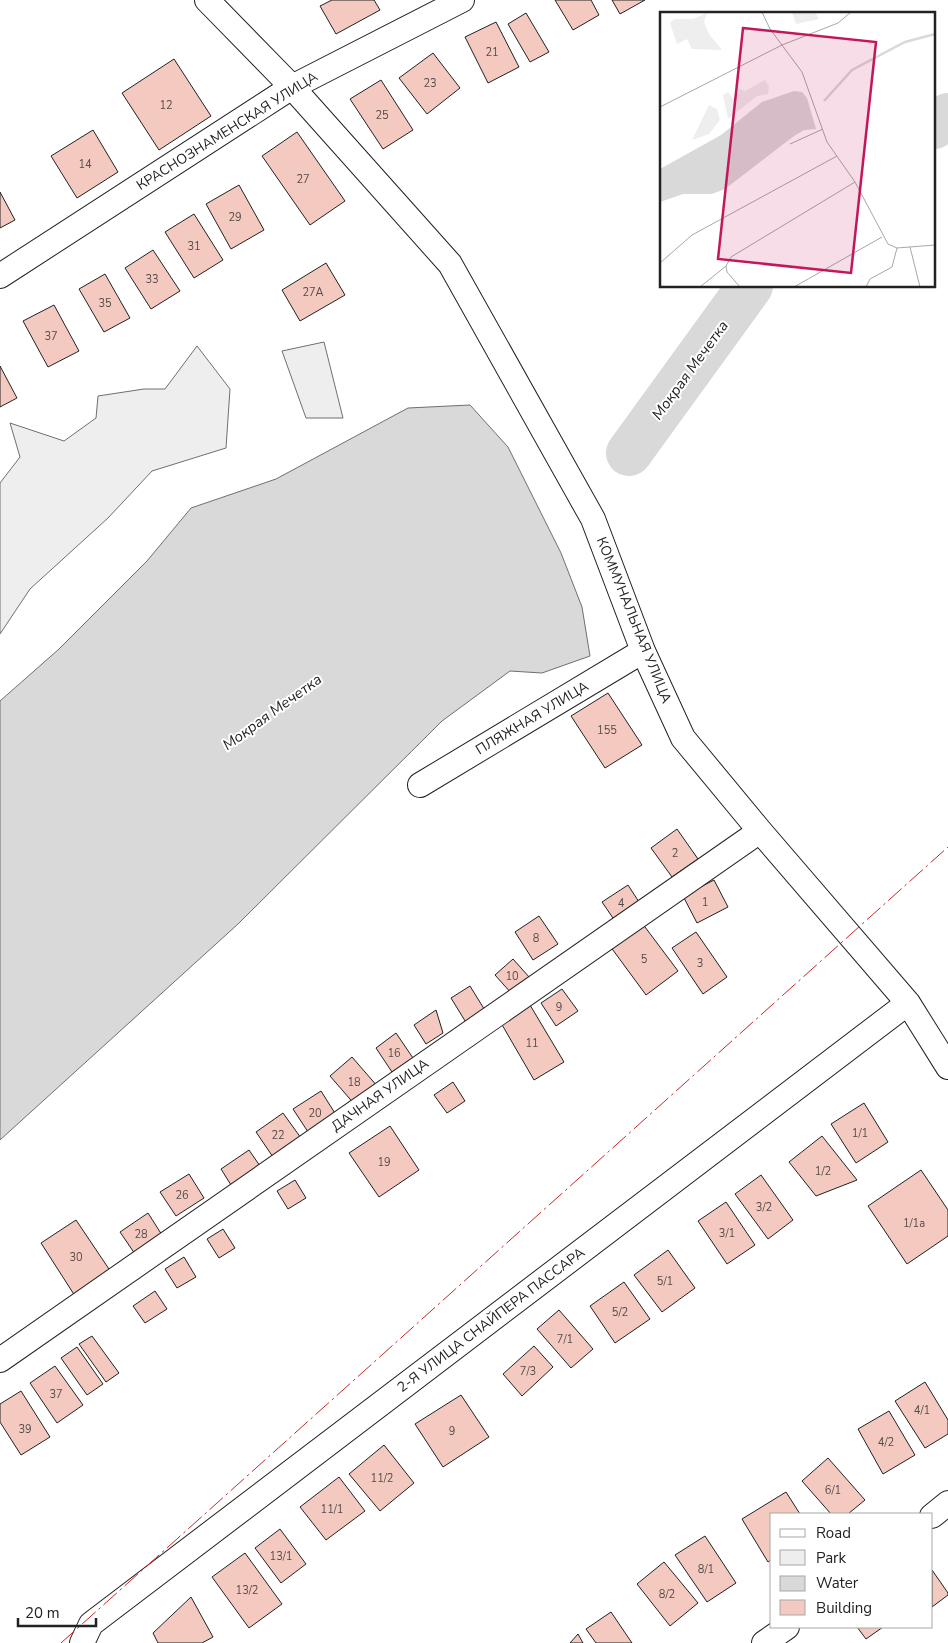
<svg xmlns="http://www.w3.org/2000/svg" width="948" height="1643" viewBox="0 0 948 1643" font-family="'Nunito Sans',sans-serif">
<rect width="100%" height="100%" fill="#fff"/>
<path fill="#eee" stroke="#6f6f6f" d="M324,342l19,76h-37l-24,-67z
M197,346l33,43 -4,59 -74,23 -44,47 -78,71 -30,45v-151l20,-26 -10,-34 54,18 32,-23 2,-22 46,-7h21z"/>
<path fill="#d9d9d9" stroke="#6f6f6f" d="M470,405l38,42 53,106 21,54 8,49 -48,17 -32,-2 -68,50 -204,203 -238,216v-439l59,-52 88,-88 44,-53 85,-29 132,-71z"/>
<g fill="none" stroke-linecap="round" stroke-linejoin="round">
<path stroke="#d9d9d9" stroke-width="46" d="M934,126l14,-10
M629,453l121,-167"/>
</g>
<path fill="#f3c9c0" stroke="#222" d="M332,0h42l6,10 -44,24 -16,-28z
M555,0h36l8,15 -26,15z
M612,0h33l-25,14z
M526,13l23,39 -19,10 -22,-38z
M496,22l23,45 -31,16 -23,-46z
M433,53l27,35 -33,26 -28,-36z
M174,59l37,57 -52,34 -37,-57z
M381,80l32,50 -30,19 -33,-50z
M93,130l25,42 -41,26 -26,-42z
M297,132l48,69 -35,24 -48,-69z
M239,185l25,45 -33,19 -25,-45z
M0,192l15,28 -15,8z
M194,214l29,46 -29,18 -29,-46z
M153,250l27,41 -29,18 -26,-41z
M326,263l19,32 -45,26 -18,-31z
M105,274l25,44 -26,14 -25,-43z
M54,305l25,46 -31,16 -25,-46z
M0,366l17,32 -17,9z
M608,693l34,52 -37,23 -34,-52z
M677,829l21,30 -26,18 -21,-29z
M714,880l14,27 -31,16 -14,-27z
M628,885l13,20 -26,16 -13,-19z
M539,916l19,28 -25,16 -18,-28z
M642,923l36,48 -32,24 -36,-49z
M696,932l31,45 -24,17 -31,-46z
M513,959l17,19 -18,16 -17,-19z
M470,986l16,26 -19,12 -16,-26z
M562,989l16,22 -22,15 -15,-23z
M530,1005l34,57 -30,18 -33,-57z
M436,1010l7,23 -17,11 -12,-19z
M396,1033l17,25 -21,14 -16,-24z
M352,1057l26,30 -22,19 -26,-30z
M453,1082l12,19 -18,12 -13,-18z
M321,1091l17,27 -28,17 -17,-26z
M864,1103l24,39 -32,21 -25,-39z
M283,1113l18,25 -28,19 -17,-25z
M390,1126l29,44 -40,27 -30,-44z
M822,1136l35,44 -41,16 -27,-34z
M249,1150l11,16 -29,19 -10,-16z
M921,1170l27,40v26l-41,28 -39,-58z
M189,1174l15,24 -28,18 -16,-24z
M761,1175l32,45 -25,19 -33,-45z
M295,1180l11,18 -18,11 -11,-18z
M726,1202l29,43 -28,19 -29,-43z
M148,1213l14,22 -27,19 -15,-22z
M76,1220l35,52 -36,24 -34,-53z
M223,1229l12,19 -16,10 -12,-19z
M668,1250l27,38 -33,24 -28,-37z
M184,1257l12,20 -19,11 -12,-19z
M624,1282l26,37 -35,24 -25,-37z
M155,1291l12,18 -22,14 -12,-17z
M559,1310l34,39 -22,19 -34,-39z
M92,1336l27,37 -13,9 -27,-38z
M534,1346l19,21 -31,29 -19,-22z
M77,1347l26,37 -16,11 -26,-37z
M55,1366l28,39 -26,18 -27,-40z
M925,1382l23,38v14l-23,14 -30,-47z
M21,1391l29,46 -29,18 -21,-33v-18z
M461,1395l28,42 -46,30 -28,-43z
M889,1411l26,44 -32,19 -25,-45z
M384,1445l30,38 -34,28 -31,-37z
M828,1458l37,42 -17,14h-17l-29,-33z
M339,1477l26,34 -39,29 -26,-33z
M786,1492l14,22h-28v45l-4,3 -26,-43z
M280,1529l26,35 -25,19 -26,-35z
M705,1536l31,47 -29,19 -32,-47z
M245,1553l37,51 -33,24 -37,-51z
M664,1562l34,41 -28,23 -33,-42z
M932,1570l16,23v2l-16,12z
M191,1597l22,40 -11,6h-44l-5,-10z
M611,1612l21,31h-36l-10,-14z
M857,1627h26l-17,12z
M578,1634l5,9h-13z"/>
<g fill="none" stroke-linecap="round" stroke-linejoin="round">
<defs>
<path id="minor" d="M207,0l85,87 158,177 143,255 50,132 40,87 77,93 148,172 40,64
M0,276l292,-189 170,-87
M420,785l223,-134
M0,1360l760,-529
M932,1516l16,-13
M82,1643l9,-19 817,-621
M764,1643l23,-16"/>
</defs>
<use href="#minor" stroke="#222" stroke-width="26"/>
<use href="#minor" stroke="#fff" stroke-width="24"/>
<path stroke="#c62828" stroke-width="1" stroke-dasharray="18 4 2.5 4" stroke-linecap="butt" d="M61,1643l887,-796"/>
</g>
<g text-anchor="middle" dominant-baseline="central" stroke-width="4" stroke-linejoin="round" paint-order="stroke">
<g font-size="11" fill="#564c4a">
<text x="492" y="52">21</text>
<text x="430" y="83">23</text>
<text x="166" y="105">12</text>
<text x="382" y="115">25</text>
<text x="85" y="164">14</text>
<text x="303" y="179">27</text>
<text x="235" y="217">29</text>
<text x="194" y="246">31</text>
<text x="152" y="279">33</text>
<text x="313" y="292">27А</text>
<text x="105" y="303">35</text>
<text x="51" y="336">37</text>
<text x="607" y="730">155</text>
<text x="675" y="853">2</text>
<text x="705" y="902">1</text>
<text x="621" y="903">4</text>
<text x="536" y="938">8</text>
<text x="644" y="959">5</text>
<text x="700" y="963">3</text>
<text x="512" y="976">10</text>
<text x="559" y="1007">9</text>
<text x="532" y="1043">11</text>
<text x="394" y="1053">16</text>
<text x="354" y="1082">18</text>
<text x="315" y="1113">20</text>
<text x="860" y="1133">1/1</text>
<text x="278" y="1135">22</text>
<text x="384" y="1162">19</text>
<text x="823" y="1171">1/2</text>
<text x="182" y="1195">26</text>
<text x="764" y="1207">3/2</text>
<text x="914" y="1223">1/1а</text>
<text x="727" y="1233">3/1</text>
<text x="141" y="1234">28</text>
<text x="76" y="1257">30</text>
<text x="665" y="1281">5/1</text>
<text x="620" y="1312">5/2</text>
<text x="565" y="1339">7/1</text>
<text x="528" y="1371">7/3</text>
<text x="56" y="1394">37</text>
<text x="922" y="1410">4/1</text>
<text x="25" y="1429">39</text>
<text x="452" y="1431">9</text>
<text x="886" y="1442">4/2</text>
<text x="382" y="1478">11/2</text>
<text x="833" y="1490">6/1</text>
<text x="332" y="1509">11/1</text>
<text x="281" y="1556">13/1</text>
<text x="706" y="1569">8/1</text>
<text x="247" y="1590">13/2</text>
<text x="667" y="1594">8/2</text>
</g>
<g font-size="14" fill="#222" stroke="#fff">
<text transform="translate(227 131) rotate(-32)">КРАСНОЗНАМЕНСКАЯ УЛИЦА</text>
<text transform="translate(634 620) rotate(68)">КОММУНАЛЬНАЯ УЛИЦА</text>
<text transform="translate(532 718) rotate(-31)">ПЛЯЖНАЯ УЛИЦА</text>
<text transform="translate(380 1095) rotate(-35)">ДАЧНАЯ УЛИЦА</text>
<text transform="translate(491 1320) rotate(-37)">2-Я УЛИЦА СНАЙПЕРА ПАССАРА</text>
</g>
<g font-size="15" font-style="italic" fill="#222" stroke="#fff">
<text transform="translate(690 370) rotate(-54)">Мокрая Мечетка</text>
<text transform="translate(272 712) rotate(-36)">Мокрая Мечетка</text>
</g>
</g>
<g transform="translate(660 12)">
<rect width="275" height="275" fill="#fff"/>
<path d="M132,0h23l4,7 -23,5zM47,1l-3,9 5,12 13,16 -30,-1 -5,-10 -10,5 -7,-21 4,-4h19zM105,68l4,6 -1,8 -11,2 -29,23 -5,-24 5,-3 5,7 6,-6 -1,-5 7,3zM49,93l8,4 3,11 -11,14 -17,6z" fill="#eee"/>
<path d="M134,79l8,1 5,6 9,31 -12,1 -10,6 -69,53 -13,5h-29l-23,8v-33l61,-34 41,-33z" fill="#d9d9d9"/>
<path fill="none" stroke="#d9d9d9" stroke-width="2.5" d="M164,89l28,-31 53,-28 30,-8"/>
<path fill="none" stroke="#a7a7a7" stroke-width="1" d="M102,0l8,17 32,43 25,70 28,40 33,62 9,4 38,-3M0,95l122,-62 56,-22 13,-11M130,132l33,-15M250,235l10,40M0,251l32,-28 145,-79M66,254l1,6 13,15M40,275l26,-21 5,-9 124,-75M134,275l88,-50M206,275l4,-8 22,-12 5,-19"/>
<path fill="#c2185b" fill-opacity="0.15" stroke="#c2185b" stroke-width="2.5" d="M83,16l133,14 -25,231 -133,-14z"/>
<rect width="275" height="275" fill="none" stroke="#222" stroke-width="2.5"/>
</g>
<rect x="770" y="1513" width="162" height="115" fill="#ffffff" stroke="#a7a7a7"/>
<rect x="780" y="1529" width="25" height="8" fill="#ffffff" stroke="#a7a7a7"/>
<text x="816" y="1538" font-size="15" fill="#222222">Road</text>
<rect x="780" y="1550" width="25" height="15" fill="#eeeeee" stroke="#a7a7a7"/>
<text x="816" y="1563" font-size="15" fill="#222222">Park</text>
<rect x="780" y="1576" width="25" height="15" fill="#d9d9d9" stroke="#a7a7a7"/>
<text x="816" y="1588" font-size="15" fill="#222222">Water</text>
<rect x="780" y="1600" width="25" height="15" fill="#f3c9c0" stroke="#a7a7a7"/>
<text x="816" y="1613" font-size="15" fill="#222222">Building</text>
<path d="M18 1618v8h78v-8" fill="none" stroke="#222222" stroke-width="2.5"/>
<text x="25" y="1618" font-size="15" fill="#222222" stroke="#ffffff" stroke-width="4" paint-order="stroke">20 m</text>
</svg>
